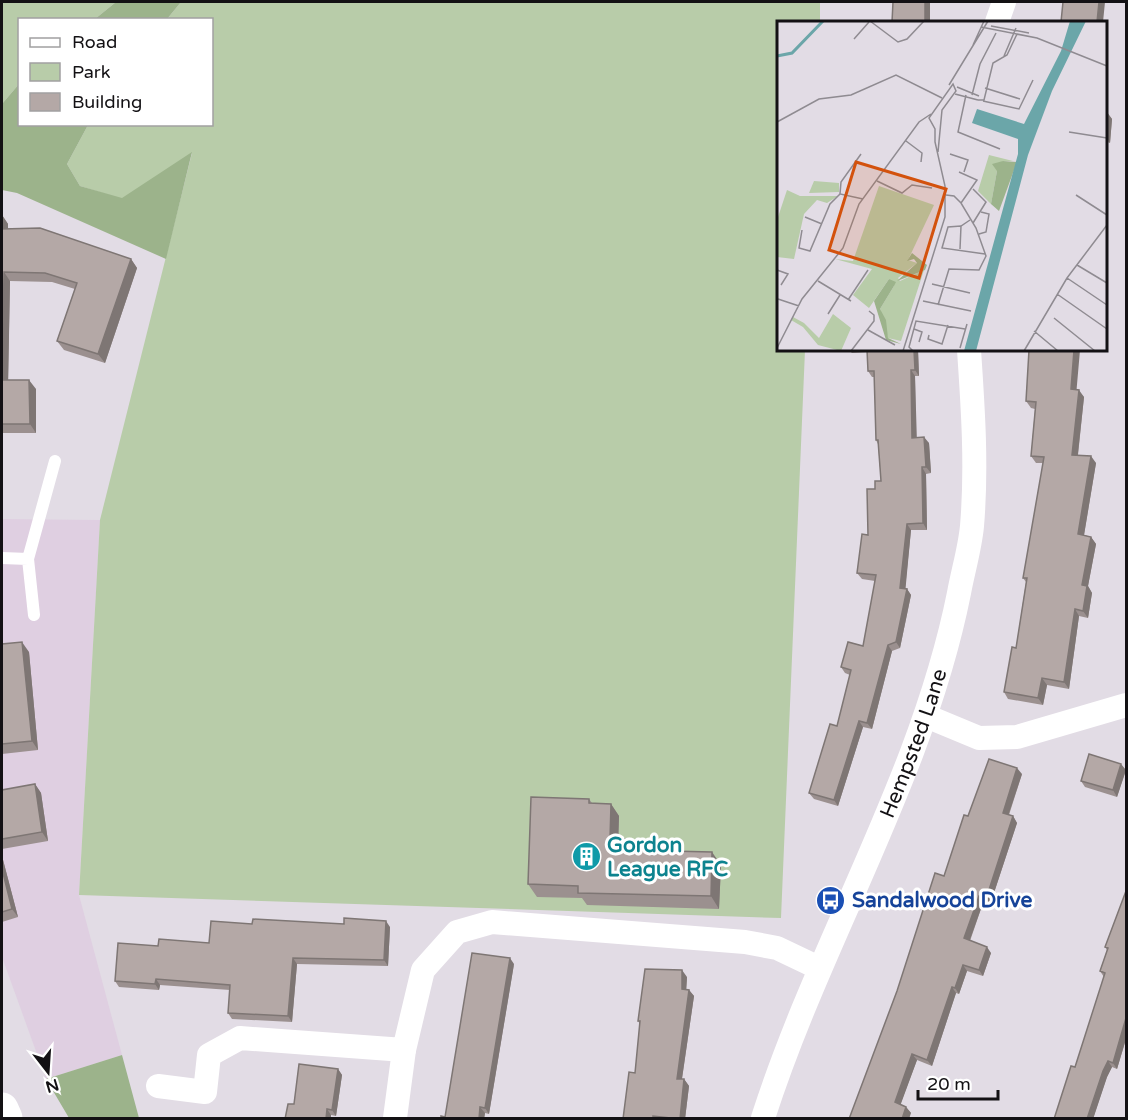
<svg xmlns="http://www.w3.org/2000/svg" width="1128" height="1120" viewBox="0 0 1128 1120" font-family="'Varela Round',sans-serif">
<rect width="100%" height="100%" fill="#e2dce5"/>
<path fill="#dfcfe1" d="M2,519l98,1 -21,375 43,160 -76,24 -44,-122z"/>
<path fill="#b8cca9" d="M2,2h114l-21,17 -75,1 -1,64 -17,20z
M181,2h639v20h-42v328h27l-24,568 -702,-23 21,-375 92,-367 -70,46 -42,-13 -13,-22 21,-39 124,-1v-104l-45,-1z"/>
<path fill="#9cb38b" d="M116,2h65l-14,17h-72z
M19,84l1,40 68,1 -21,39 13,22 42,12 70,-46 -26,107 -149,-66 -15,-3v-86z
M122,1055l17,63h-70l-23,-39z"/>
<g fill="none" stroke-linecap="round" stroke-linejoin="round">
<path stroke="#fff" stroke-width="12" d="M2,558l26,1 6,56
M28,559l27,-98"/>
<g stroke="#fff" stroke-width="24">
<path d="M997,22l7,-20"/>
<path d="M926,716l53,22 38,-1 109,-32"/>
<path d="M158,1086l47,6 4,-37 31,-17 164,12 19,-80 34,-38 35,-10 253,20 32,6 42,20"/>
<path d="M395,1118l9,-68"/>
<path id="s1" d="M763,1118c57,-178 159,-340 196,-525 4,-22 11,-45 13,-67 5,-59 1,-118 -3,-176"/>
</g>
<path stroke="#fff" stroke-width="33" d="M2,1109l4,9"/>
</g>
<path fill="#9b908f" d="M1106,112l6,7 -2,24 -3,-1 -1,15z
M2,215l6,9v5l123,30 6,9 -32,95 -41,-13 -7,-9 18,-52 -23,-7 -42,-1 -2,99 28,9v44h-34z
M849,350h69l1,26h-4l1,62 13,5 2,30 -5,1 1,56h-16l-6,59h2l4,6 -11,53 -8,3 -20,78 -9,-2 -25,79 -24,-7 -5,-6 28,-67 13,-51 -5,-2 -4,-6 22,-21 12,-65 -13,-2 -5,-6 11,-38 7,-46 6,-8 -3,-37 -2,-4 -1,-63h-3l-4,-6 -1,-19 -15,1z
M1076,390l8,7 -6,58 18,8 -12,72 7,2 5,7 -8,42 4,7 -4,25 -9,-2 -10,73 -22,-4 -4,20 -35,-6 -4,-7 12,-44 10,-66 -3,-4 20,-115h-7l-5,-7 4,-47 -4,-1 -5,-7z
M2,644l27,8 9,98 -36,4z
M1126,770l-9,27 -32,-10 -4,-6z
M1022,774l-13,41 4,1 4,7 -27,82 -7,-2 -13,38 21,12 -8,23 -16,-5 -8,23 -3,-1 -24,73 -15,-6 -17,45 6,2 5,6 -62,6 95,-243 24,-60z
M35,784l6,9 7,48 -46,8v-59z
M589,799l3,4 19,1 8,12 -1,23 15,11 88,15 -2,44 -132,-4 -5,-7 -45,-1 -9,-13z
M2,856l16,61 -16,5z
M1126,891v148l-9,30 -5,-2 -5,10 -14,42h-39l21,-52 29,-90 -4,-6 7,-21 -2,-3z
M252,924l138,3 -2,39 -91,-2 -5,58 -60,-3 -4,-6 2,-23 -70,-5 -1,5 -40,-3 -4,-6 43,-35 51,-3z
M514,964l-25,150 -4,-1 -1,6 -39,-2z
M687,977l-1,12 3,1 5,6 -12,83h2l5,7 -4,33h-62l12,-46 5,-49 -2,-3z
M338,1069l4,6 -6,41 -5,-1 -37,-11z"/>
<path fill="#7e7674" d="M925,2h5v20h-5z
M1099,2h6l-2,20h-6z
M1107,112l5,7 -2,24 -4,-7z
M1106,140l1,2 -1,15z
M2,215l6,9v14l-6,-9z
M131,259l6,9 -32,95 -7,-9z
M4,272l6,9 -2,108 -6,-9z
M914,350h4l1,26 -4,-6z
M1074,350h6l-4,46 -5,-7z
M911,370l4,6 2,68 -5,-6z
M29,380l7,9v44l-6,-9z
M1079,390l5,7 -7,65 -5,-7z
M924,437l5,6 2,30 -5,-6z
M1091,456l5,7 -13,78 -5,-7z
M922,467l4,7 1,56 -4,-7z
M907,524l4,6 -6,64 -5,-6z
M1091,537l5,7 -8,42 4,7 -4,25 -5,-7 -1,-26z
M907,589l4,6 -11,53 -4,-6z
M1075,609l4,7 -10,73 -5,-7z
M22,642l7,10 9,98 -6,-9z
M888,645l4,6 -20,78 -5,-6z
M1042,678l5,7 -4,20 -5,-7z
M859,721l4,6 -25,79 -4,-6z
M1121,764l5,6 -9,27 -4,-7z
M1017,768l5,6 -15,45 -4,-6z
M35,784l6,9 7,48 -6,-9z
M611,804l8,12 -1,35 -8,-12z
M1013,816l4,7 -27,82 -4,-6z
M626,839l8,13 -9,-2z
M712,852l9,13 -2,44 -8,-13z
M2,856l16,61 -6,-8 -10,-40z
M979,896l4,7 -15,42 -4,-7z
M386,921l4,6 -2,39 -4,-6z
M987,947l4,6 -8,23 -4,-6z
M293,958l4,6 -5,58 -4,-6z
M510,958l4,6 -25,150 -4,-6z
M963,965l4,6 -8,23 -4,-6z
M682,970l5,7 -1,18 -4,-6z
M156,979l4,6 -1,5 -4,-6z
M952,987l4,6 -24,73 -5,-6z
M689,990l5,6 -13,89 -4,-6z
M1126,1018v21l-9,30 -4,-6z
M912,1054l5,6 -18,49 -4,-7z
M1108,1061l4,6 -5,10 -14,42h-6l16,-48z
M338,1069l4,6 -6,41 -4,-6z
M684,1079l5,7 -4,33h-5z
M480,1107l5,6 -1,6h-5z
M906,1107l5,6 -2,6h-7z
M327,1109l4,6v4h-5z"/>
<path fill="#b4a8a6" stroke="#7e7674" stroke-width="1.5" d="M893,2h32v20h-33z
M1063,2h36l-2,20h-36z
M1106,112h1l-1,24z
M2,225v4l38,-1 91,31 -33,95 -41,-13 20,-58 -32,-10 -41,-1 -2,108h27l1,44h-28z
M867,350h47l1,20h-4l1,68 12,-1 2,30h-4l1,56 -16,1 -7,64 7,1 -11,53 -8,3 -21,78 -8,-2 -25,79 -25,-7 21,-69 7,2 14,-56 -10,-3 7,-25 15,4 13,-71 -19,-2 5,-39 6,1 -1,-46h8v-8h6l-3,-41h-2l-2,-69h-6z
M1029,350h45l-3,39 8,1 -7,65 19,1 -13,78 13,3 -9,48 5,1 -4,25 -8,-2 -11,73 -22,-4 -4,20 -34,-6 8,-45 4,1 11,-70h-4l21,-121 -13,-1 5,-54 -10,-1z
M22,642l10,99 -30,3v-100z
M1089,754l32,10 -8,26 -32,-9z
M989,759l28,9 -14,45 10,3 -27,83 -7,-3 -15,42 23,9 -8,23 -16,-5 -8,23 -3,-1 -25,73 -15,-6 -17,48 11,5 -4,12h-53l48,-128 38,-118 9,3 20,-61 4,1z
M35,784l7,48 -40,7v-49z
M531,797l58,2v4l22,1 -1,35h16l-1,11 87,2 -1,44 -133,-3v-7l-50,-2z
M2,869l10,40 -10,3z
M1126,891v127l-13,45 -5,-2 -5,10 -16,48h-33l17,-53 4,1 30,-94 -5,-2 8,-23 -3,-1z
M344,918l42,3 -2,39 -91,-2 -5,58 -60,-3 2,-28 -74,-6 -1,5 -40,-3 3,-38 40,3 1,-7 50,4 2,-22 41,3 1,-5 91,5z
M472,953l38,5 -25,150 -5,-1 -1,12h-38v-3l4,1z
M645,969l37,1v19l7,1 -12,89h7l-4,40 -27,-3v3h-30l6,-47 6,1 5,-52h-2z
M299,1064l39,5 -6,41 -5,-1 -1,10h-41l3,-15h6z"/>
<defs>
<symbol id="building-disc" viewBox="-11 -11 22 22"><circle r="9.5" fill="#0f9aa8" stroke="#fff"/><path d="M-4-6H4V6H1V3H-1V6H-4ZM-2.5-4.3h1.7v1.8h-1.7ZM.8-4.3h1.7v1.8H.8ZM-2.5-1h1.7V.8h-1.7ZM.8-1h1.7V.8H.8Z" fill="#fff"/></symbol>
<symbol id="bus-disc" viewBox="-11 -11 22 22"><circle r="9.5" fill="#1a4fb4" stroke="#fff"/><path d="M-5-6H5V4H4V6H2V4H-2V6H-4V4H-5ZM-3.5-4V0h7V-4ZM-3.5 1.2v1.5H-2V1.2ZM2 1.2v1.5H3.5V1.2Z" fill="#fff"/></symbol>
</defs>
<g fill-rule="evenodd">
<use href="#building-disc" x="570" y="840" width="33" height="33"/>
<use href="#bus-disc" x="814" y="884" width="33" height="33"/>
</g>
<g text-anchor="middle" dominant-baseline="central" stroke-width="6" stroke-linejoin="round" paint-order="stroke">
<g font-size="21" fill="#131114" stroke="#fff">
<text stroke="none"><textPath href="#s1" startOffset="404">Hempsted Lane</textPath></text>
</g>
<g font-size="21" font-weight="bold" fill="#0d838f" stroke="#fff" text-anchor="start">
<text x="607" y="845">Gordon<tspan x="607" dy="24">League RFC</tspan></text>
</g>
<g font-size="21" font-weight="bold" fill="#164399" stroke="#fff" text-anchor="start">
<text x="852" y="900">Sandalwood Drive</text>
</g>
</g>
<g transform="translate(777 21)">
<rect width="330" height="330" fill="#e2dce5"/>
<path d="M212,134l24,6h-10l-6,10 -6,33 -13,-13zM37,160l25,2v9l-30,1zM102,165l55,19 -26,55 9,3 -19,15 2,3 24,-11 -23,71 -13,-3 -8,-29 14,-23 -5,-7 -20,29 -16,-13 19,-26 -37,-10 18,2zM10,169l13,6h38l-11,7 -10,-3 -13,14 -10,45 -17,-2v-37zM56,293l18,14 -10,23 -23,-6 -15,-18 -12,-7 2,-3 11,6 15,15z" fill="#b8cca9"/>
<path d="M226,140l14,1 -18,49 -8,-7 6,-33 -5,-7zM135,232l15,12 -2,5 -28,11 20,-18 -3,-4 -7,2zM112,258l7,3 -2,4 -14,23 6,11 2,18 13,6 -15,-4 -12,-39z" fill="#9cb38b"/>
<path d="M293,0h16l-34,70 -24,64 -52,196h-12l54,-197v-15l-46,-16 5,-14 47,15 37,-73z" fill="#6ba6a9"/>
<path fill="none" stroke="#6ba6a9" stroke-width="3" d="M0,35l15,-3 31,-32"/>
<path fill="none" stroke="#8f8b91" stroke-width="1.5" d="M93,0l28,21 9,-3 17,-18M214,5l38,7M204,6l56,11 70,28M77,18l15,-17M196,24l11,-24M227,35l12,-28M172,64l39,-64M180,66l22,9M208,67l35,11M178,73l23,6M189,74l-8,37 42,17M195,74l8,-31 16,-31M201,79h6l9,-37 14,-8 10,-21M206,80l36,8 14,-29M0,101l42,-23 32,-4 45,-20 46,23M292,111l38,6M129,120l16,12 -1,9M84,133l-20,28 -1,12 23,5M173,133l18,6 -4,12M182,151l18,8 -16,23M100,160l25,12 10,-8 20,3M299,174l31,20M28,196l17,7M193,199l-9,6 -13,1 -6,21 43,6M196,202l13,-21 -13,-13M25,209l-3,18 11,3 20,-47 10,-10M202,213l7,-2 3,-18 -8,-2M183,228l1,-23M300,244l30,18M0,249l11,4 -7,11M290,257l40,27M41,260l33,20M155,263l38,9M280,273l50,35M1,278l21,7M71,279l20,-30M146,280l48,10M161,284l11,-36 30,1 7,-14 -10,-28 -15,-25 -7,-7 -8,-1M51,293l12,-19M277,297l41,33M137,308l8,3 -3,10M91,309l27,15M257,310l24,20M152,314l-1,4 14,5 6,-19M0,327l25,-49 41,-51 16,-44 60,-82 12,-8M183,327l7,-24M74,330l23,-30v-6l-5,-4M126,330l42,-134v-31l-10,-44v-13l-6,-11 24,-34 3,7 -14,19 -4,42M136,330l-4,-4 7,-26 49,8M247,330l43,-73 40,-53"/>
<path fill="#d3520d" fill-opacity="0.15" stroke="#d3520d" stroke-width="3" d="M79,141l90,27 -27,89 -90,-28z"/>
<rect width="330" height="330" fill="none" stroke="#131114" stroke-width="3"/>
</g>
<rect width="1128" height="1120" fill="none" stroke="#131114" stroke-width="6"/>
<rect x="18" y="18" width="195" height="108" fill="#ffffff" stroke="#a1a0a1" stroke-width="1.5"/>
<rect x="30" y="38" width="30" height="9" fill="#ffffff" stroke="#a1a0a1" stroke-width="1.5"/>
<text x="72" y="48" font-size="18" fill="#131114">Road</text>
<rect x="30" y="63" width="30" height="18" fill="#b8cca9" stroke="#a1a0a1" stroke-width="1.5"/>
<text x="72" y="78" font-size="18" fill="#131114">Park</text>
<rect x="30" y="93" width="30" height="18" fill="#b4a8a6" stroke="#a1a0a1" stroke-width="1.5"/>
<text x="72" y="108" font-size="18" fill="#131114">Building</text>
<g transform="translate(48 1072) rotate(163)" stroke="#ffffff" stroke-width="4.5" paint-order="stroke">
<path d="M0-4.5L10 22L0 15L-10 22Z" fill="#131114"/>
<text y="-9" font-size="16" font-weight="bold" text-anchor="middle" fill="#131114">N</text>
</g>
<path d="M918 1090v9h80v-9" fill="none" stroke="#131114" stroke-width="3"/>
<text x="927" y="1090" font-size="18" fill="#131114" stroke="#ffffff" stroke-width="4.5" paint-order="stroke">20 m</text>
</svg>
